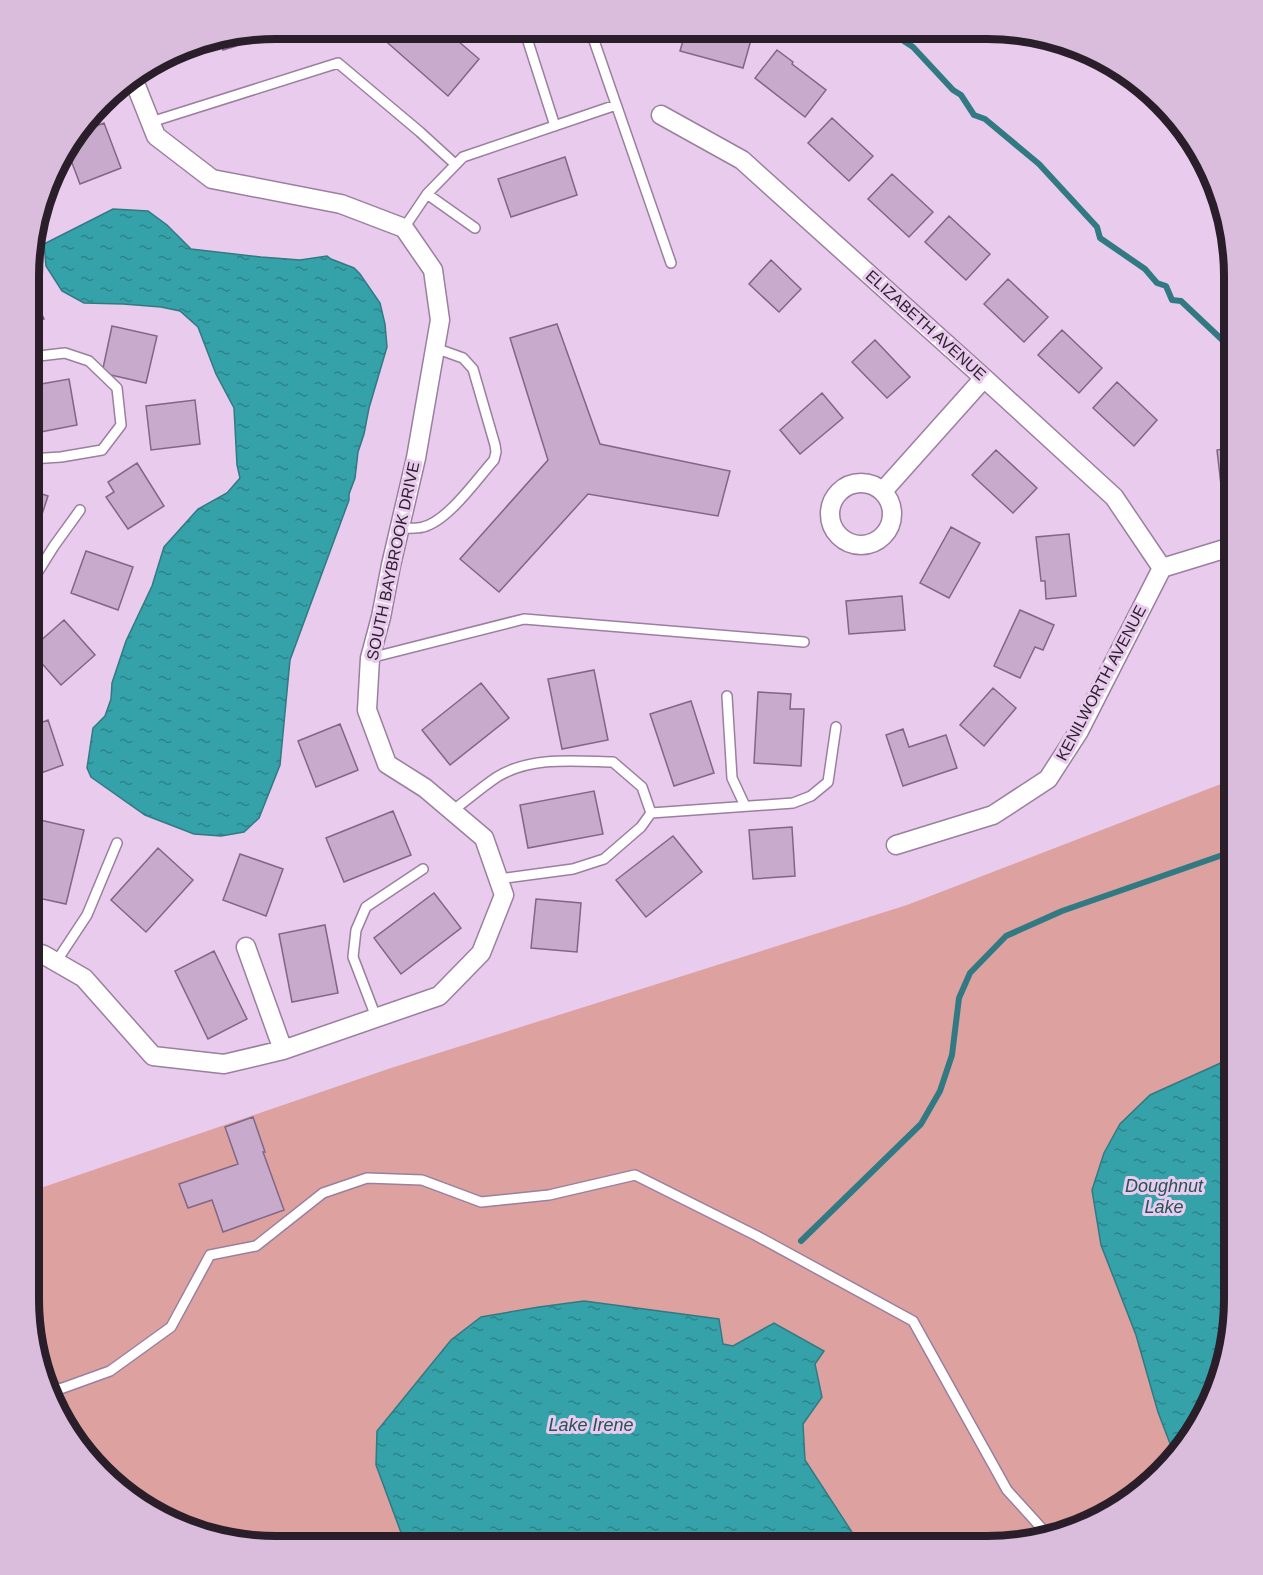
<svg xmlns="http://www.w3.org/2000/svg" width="1263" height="1575" viewBox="0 0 1263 1575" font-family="Helvetica,sans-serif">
<defs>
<pattern id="water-ripples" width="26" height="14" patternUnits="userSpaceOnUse" patternTransform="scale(1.5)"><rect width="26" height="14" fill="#35a1a9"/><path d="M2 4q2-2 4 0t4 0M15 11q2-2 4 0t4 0" fill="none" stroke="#2d838a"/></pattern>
</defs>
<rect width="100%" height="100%" fill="#e9cbed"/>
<path fill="#dda29f" d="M1234,779v537l-13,62 -28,58 -83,78 -107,32h-744l-62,-13 -58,-28 -78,-83 -24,-59 -8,-64v-107l362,-124 516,-163z"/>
<path fill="url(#water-ripples)" stroke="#317a83" stroke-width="1.5" d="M113,209l35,2 19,14 24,24 70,8 39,3 27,-4 4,3 23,9 6,6 20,29 5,21 2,23 -18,61 -5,26 -6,18 -3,26 -6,16v6l-59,160 -10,105 -21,53 -15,14 -23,4 -27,-2 -49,-19 -54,-38 -4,-9 6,-40 12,-12 6,-17 1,-16 14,-42 26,-55 12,-39 34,-38 29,-16 13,-15 -3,-13 -3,-57 -18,-34 -18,-47 -18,-16 -19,-4 -38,-3 -39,-1 -22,-12 -16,-25 -2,-22z
M1234,1057v259l-13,62 -28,58 -19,18 -16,-42 -22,-77 -35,-90 -9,-55 12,-37 16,-29 30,-29z
M584,1301l135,18 4,25 10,2 41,-23 50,28 -9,13 7,33 -19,27 2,36 56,86h-455l-30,-81 1,-34 74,-91 30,-23 58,-10z"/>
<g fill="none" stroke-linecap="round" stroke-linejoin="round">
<path stroke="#317a83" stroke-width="6" d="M887,30l26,17 40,43 8,5 13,20 11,4 54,45 58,63 3,11 45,31 12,14 9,3 6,14 9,1 53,50
M801,1241l120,-117 19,-33 12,-36 7,-57 11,-25 36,-37 56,-25 172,-60"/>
</g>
<path fill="#c8abcc" stroke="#816685" stroke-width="1.5" d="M276,28l16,1 -69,21 -4,-12z
M372,29h72l35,30 -31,37z
M686,30h28l37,10 -8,28 -63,-17z
M777,50l16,12 -1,2 34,26 -21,27 -50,-39z
M832,118l41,38 -24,25 -41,-38z
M104,123l17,45 -41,16 -14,-37 11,-14z
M565,157l12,38 -66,22 -13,-38z
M892,174l41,38 -24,25 -41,-38z
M949,216l41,38 -24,26 -41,-38z
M771,260l30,29 -22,23 -30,-28z
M1008,279l40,38 -24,25 -40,-38z
M31,292l13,27 -14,7z
M557,324l43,120 130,27 -12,45 -130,-22 -89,98 -39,-33 88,-99 -38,-122z
M112,326l45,10 -11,47 -44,-10z
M1062,330l40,38 -23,25 -41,-38z
M875,340l35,37 -23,21 -35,-36z
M69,379l8,46 -47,9v-48z
M1117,382l40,38 -23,26 -41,-38z
M822,393l21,25 -43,36 -20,-24z
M195,400l5,44 -49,6 -5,-44z
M1234,447v36l-13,2 -4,-35z
M996,450l41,38 -24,25 -41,-38z
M137,463l27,43 -36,23 -22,-32 8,-5 -6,-10z
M30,490l18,6 -18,55z
M951,527l29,16 -31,55 -29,-15z
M1069,534l7,62 -30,3 -1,-18h-4l-5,-44z
M86,551l47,16 -15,43 -47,-17z
M902,596l3,34 -56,4 -3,-33z
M1020,610l34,15 -11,25 -8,-3 -15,31 -26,-12z
M1234,611v18l-6,-16z
M64,620l31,35 -34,30 -31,-35z
M594,670l14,70 -46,9 -14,-70z
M481,683l28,35 -59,47 -28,-35z
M993,688l23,20 -32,38 -24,-21z
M758,692l33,2 -1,15h14l-3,57 -47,-3z
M691,701l23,72 -40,13 -24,-72z
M48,720l15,45 -33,12v-50z
M340,724l18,46 -42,17 -18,-46z
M903,729l6,18 37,-12 11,33 -54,18 -17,-51z
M594,791l9,43 -75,14 -8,-43z
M393,811l18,44 -67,27 -18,-44z
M40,820l44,10 -18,74 -37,-8v-31z
M792,827l3,49 -42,3 -4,-49z
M673,836l29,36 -56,45 -30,-37z
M158,848l35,32 -47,52 -35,-32z
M240,854l43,15 -17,47 -43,-16z
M434,893l27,35 -60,46 -27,-36z
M536,899l45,4 -4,49 -46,-4z
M325,925l13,68 -46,9 -13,-68z
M214,951l33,68 -39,20 -33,-68z
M253,1117l12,35h-2l21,58 -61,22 -11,-32 -24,8 -9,-24 59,-20 -13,-37z"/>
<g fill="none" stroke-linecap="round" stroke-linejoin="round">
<defs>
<path id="lane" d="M524,29l31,97
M590,29l81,234
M151,122l187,-59 82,69 35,32
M427,194l48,34
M404,228l23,-34 36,-37 153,-52
M30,459l31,-2 41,-7 19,-25 -4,-37 -28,-27 -24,-8 -35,4
M399,528c8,0 17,1 24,-1 25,-6 53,-47 71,-67l2,-8 -1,-7 -22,-76 -10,-11 -28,-10
M30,582l4,-4 20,-32 26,-36
M370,658l154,-39 280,23
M727,696l5,82 13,28
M452,811c15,-11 30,-24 45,-34 34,-21 78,-16 116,-15l29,25 9,26 -10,14 -37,32 -31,10 -74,10
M651,813l142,-10 18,-7 17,-14 8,-55
M56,962l31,-47 30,-72
M376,1017l-23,-60 3,-27 10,-23 57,-38
M45,1382l15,7 50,-18 61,-44 39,-72 46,-9 67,-53 44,-15 55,2 59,22 68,-7 86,-20 122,61 156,85 94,169 39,43"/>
<path id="street" d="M661,115l81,45 242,218 130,119 48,71
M830 514a31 31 0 1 1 62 0a31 31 0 1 1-62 0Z
M883,491l101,-113
M896,845l97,-30 55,-36 31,-48 83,-163 72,-22
M246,947l37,103
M29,950l15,5 40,23 69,78 71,8 59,-14 156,-54 42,-43 23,-58 -20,-57 -59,-50 -38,-24 -20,-54 3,-52 11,-41 10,-52 25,-107 24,-138 -7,-50 -29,-42 -63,-24 -129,-25 -56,-43 -23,-58"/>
</defs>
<use href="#lane" stroke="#9b7f9f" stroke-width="12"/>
<use href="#street" stroke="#9b7f9f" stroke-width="21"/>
<use href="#lane" stroke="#fff" stroke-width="9"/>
<use href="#street" stroke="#fff" stroke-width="18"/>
</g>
<g text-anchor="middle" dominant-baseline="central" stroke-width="6" stroke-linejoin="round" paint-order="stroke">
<g font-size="16" fill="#291e2a" stroke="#e9cbed">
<text transform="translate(926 325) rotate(42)">ELIZABETH AVENUE</text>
<text transform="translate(393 561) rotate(-78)">SOUTH BAYBROOK DRIVE</text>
<text transform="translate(1101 683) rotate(-62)">KENILWORTH AVENUE</text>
</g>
<g font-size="18" font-style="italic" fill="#255357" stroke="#e9cbed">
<text x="1164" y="1186">Doughnut<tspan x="1164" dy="21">Lake</tspan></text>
<text x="591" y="1425">Lake Irene</text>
</g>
</g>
<path d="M0 0H1263V1575H0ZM276 39H987A237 237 0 0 1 1224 276V1299A237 237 0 0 1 987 1536H276A237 237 0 0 1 39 1299V276A237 237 0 0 1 276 39Z" fill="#dabddd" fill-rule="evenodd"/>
<path fill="none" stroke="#291e2a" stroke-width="8" d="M276 39H987A237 237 0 0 1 1224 276V1299A237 237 0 0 1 987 1536H276A237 237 0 0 1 39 1299V276A237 237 0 0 1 276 39Z"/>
</svg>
